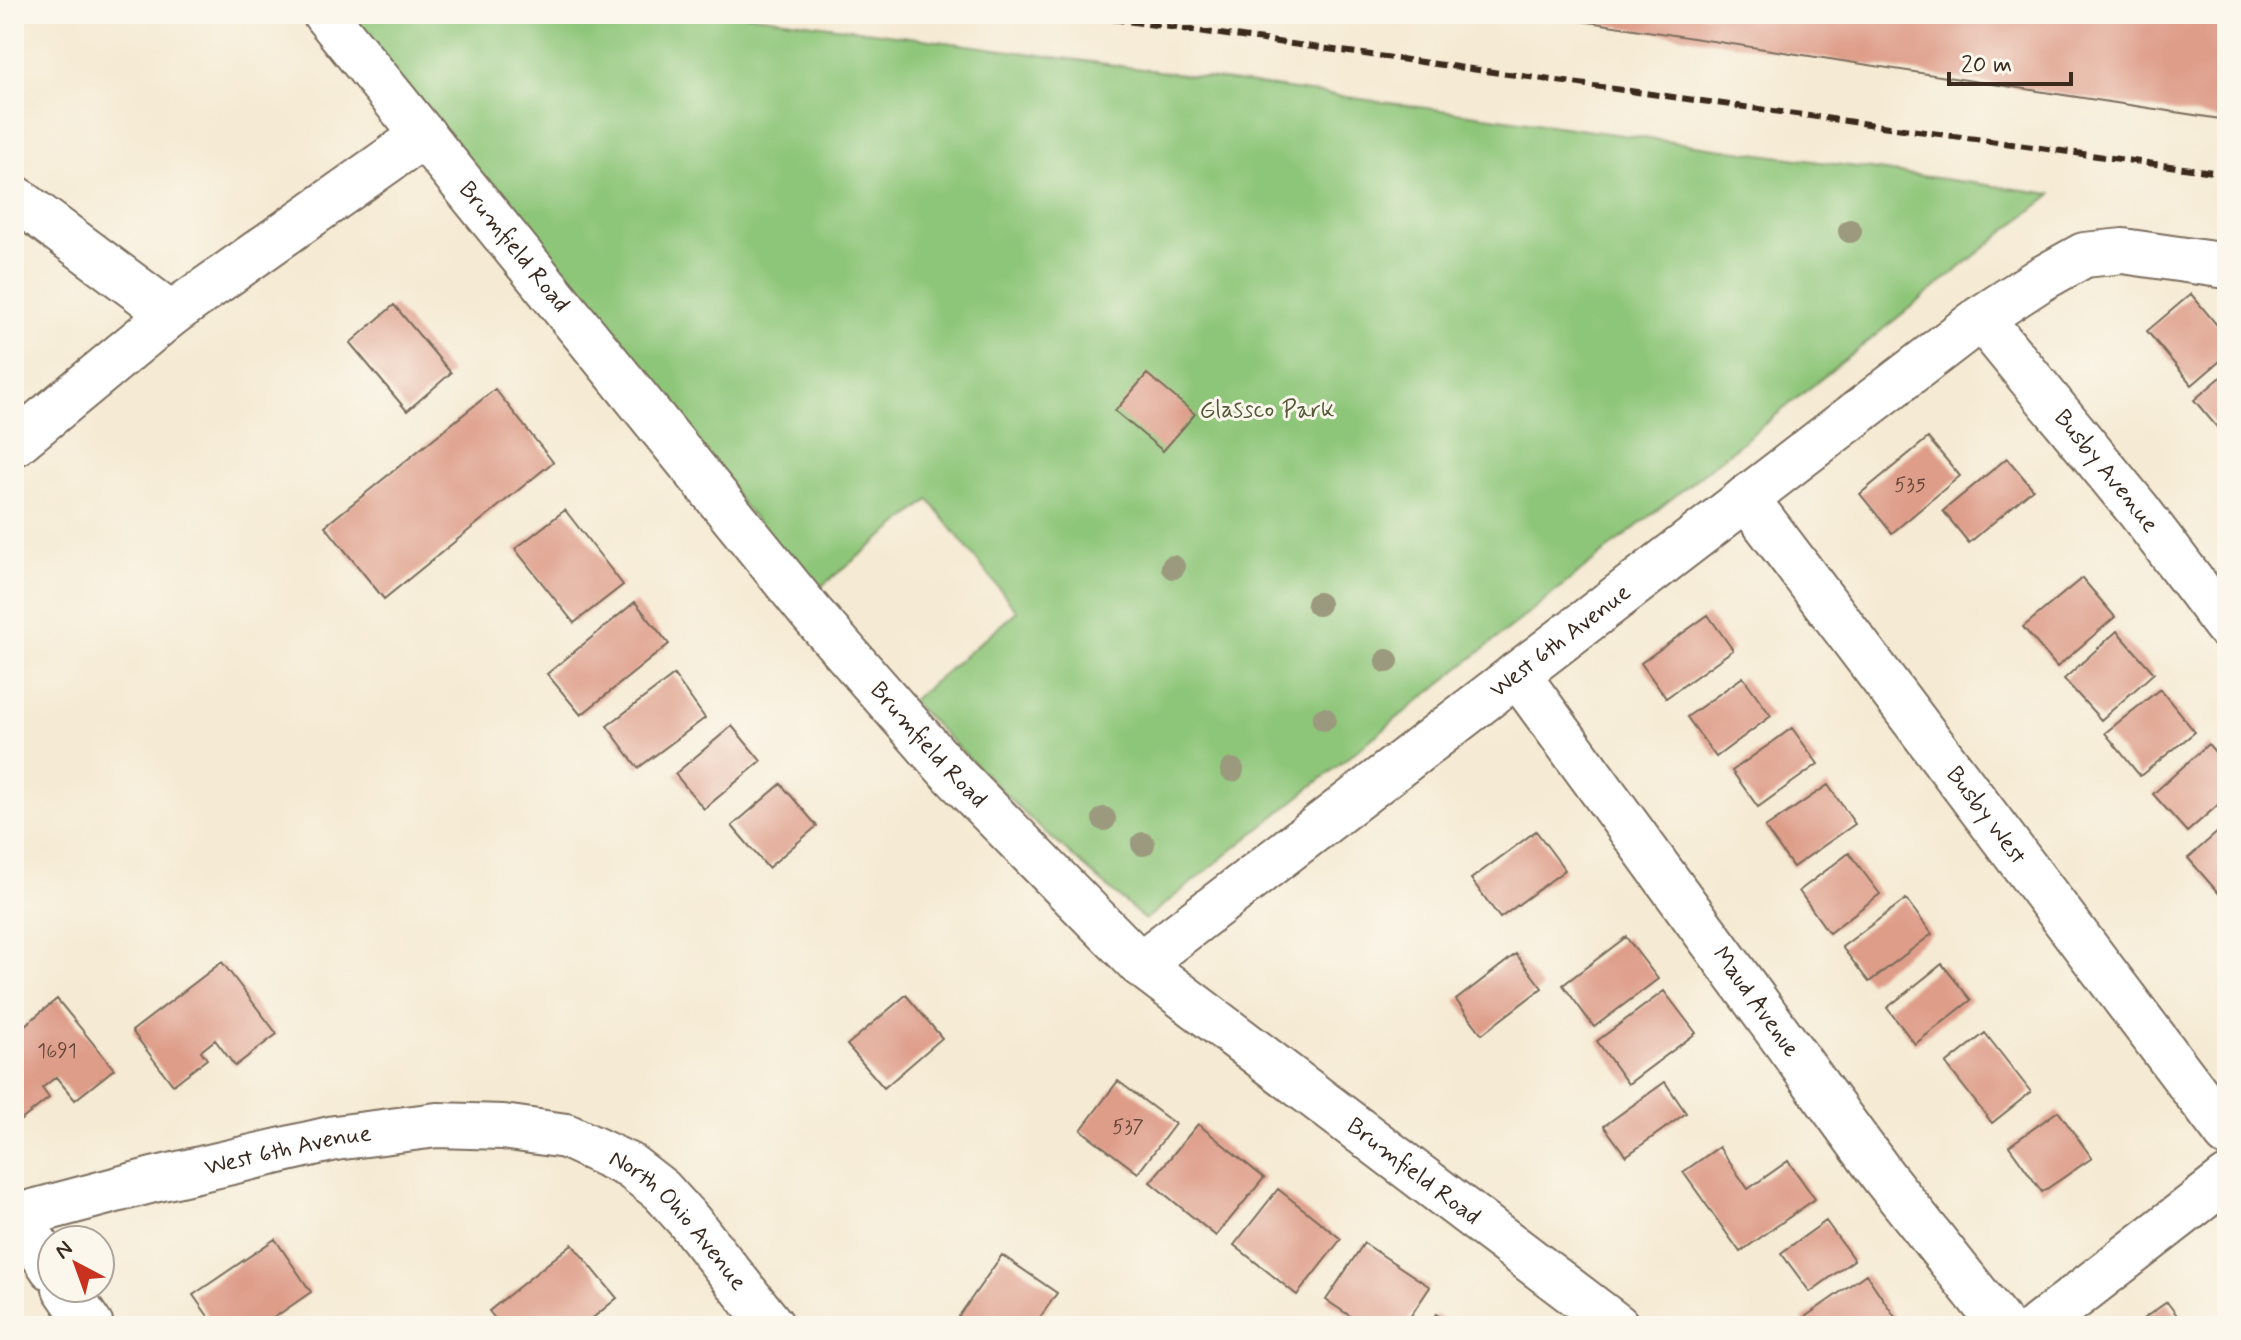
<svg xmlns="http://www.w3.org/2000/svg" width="2241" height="1340" viewBox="0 0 2241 1340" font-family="Mynerve,sans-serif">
<rect width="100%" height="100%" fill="#fbf7ec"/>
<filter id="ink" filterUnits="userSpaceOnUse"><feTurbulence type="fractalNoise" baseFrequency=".0125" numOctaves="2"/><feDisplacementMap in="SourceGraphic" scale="16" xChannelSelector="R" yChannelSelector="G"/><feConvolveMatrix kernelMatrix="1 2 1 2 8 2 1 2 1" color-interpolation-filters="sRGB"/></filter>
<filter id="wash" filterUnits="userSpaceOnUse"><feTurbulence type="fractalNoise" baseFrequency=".006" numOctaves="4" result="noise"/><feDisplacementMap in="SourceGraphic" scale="32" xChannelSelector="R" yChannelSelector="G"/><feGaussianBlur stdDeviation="1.8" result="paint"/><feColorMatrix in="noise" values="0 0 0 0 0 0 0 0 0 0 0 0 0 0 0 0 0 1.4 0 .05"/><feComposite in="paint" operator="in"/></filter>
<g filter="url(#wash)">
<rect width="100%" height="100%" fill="#f5ead3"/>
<path fill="#8ec679" stroke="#64784c" stroke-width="2" d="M342,14h400l1310,180 -907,726 -116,-102 -118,-117 106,-90 -88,-111 -115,92z"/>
<g id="blocks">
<path fill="#de9d89" d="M1549,14h678v106l-678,-104z
M2191,294l36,43v18l-35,30 -45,-54z
M394,305l57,68 -44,38 -57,-68z
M2227,372v67l-33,-39z
M1147,374l48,40 -32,37 -48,-40z
M495,389l58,73 -169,137 -59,-73z
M1928,438l32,38 -68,57 -32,-39z
M2007,458l26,31 -64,54 -26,-32z
M565,510l58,75 -49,38 -59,-74z
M2082,578l33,39 -58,50 -34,-40z
M635,602l34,42 -88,71 -34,-41z
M1708,615l25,35 -67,48 -25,-35z
M2117,631l37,42 -53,47 -37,-41z
M674,675l31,43 -67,50 -31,-42z
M1743,677l28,39 -55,41 -29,-40z
M2160,689l35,43 -55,44 -35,-43z
M732,726l29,35 -57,48 -29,-35z
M1792,728l26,36 -60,43 -26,-36z
M2208,744l19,21v32l-40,35 -34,-38z
M781,784l36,42 -49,42 -36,-42z
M1828,785l27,39 -62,43 -28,-39z
M2227,824v67l-6,5 -33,-38z
M1536,831l29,39 -65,48 -29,-39z
M1849,853l31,41 -51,39 -30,-42z
M1906,899l26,35 -63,48 -27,-35z
M1626,937l32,42 -64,48 -31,-42z
M1516,954l26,34 -60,46 -26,-34z
M222,962l55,72 -42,32 -20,-26 -14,11 6,8 -34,26 -41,-54z
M1942,964l29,36 -56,44 -28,-36z
M1664,991l32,42 -68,51 -31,-43z
M906,995l36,43 -58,50 -37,-43z
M57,999l57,70 -39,31 -19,-23 -14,11 7,10 -33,26 -2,-2v-88z
M1985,1033l46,59 -39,31 -46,-59z
M1118,1081l57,43 -37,49 -57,-43z
M1665,1082l21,31 -60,43 -22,-30z
M2058,1111l34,47 -50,34 -33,-46z
M1198,1124l66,54 -48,58 -66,-54z
M1719,1147l29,42 40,-28 27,38 -75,53 -57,-80z
M1278,1189l63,50 -44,56 -63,-50z
M1826,1221l28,39 -44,32 -29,-39z
M275,1239l36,53 -49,34h-47l-22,-31z
M1364,1243l66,44 -26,39h-39l-39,-26z
M572,1244l45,54 -34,28h-82l-12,-15z
M1002,1255l55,38 -23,33h-82z
M1866,1274l31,46 -8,6h-82l-5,-7z
M2167,1302l18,24h-52z
M1436,1314l17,12h-26z"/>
</g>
</g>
<g filter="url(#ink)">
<use href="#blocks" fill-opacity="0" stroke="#7c6d5d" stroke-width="2"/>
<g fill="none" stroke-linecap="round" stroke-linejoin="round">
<defs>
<g id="minor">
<path id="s1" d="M325,14l486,599 136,155 193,196 477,362"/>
<path d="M14,197l157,117 253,-179"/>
<path id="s2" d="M1981,318l158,193 88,116"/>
<path d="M14,444l157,-130"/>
<path id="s3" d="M1746,498l481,636"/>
<path id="s4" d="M1517,674l366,502 119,150"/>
<path id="s5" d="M1140,964l841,-646 60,-39 43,-24 39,-4 104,15"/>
<path d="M17,1216l35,52"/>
<path id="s6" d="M14,1217l139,-37 182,-42 102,-13 66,2 63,9 64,30 31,24 28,31 83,105"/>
<path d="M65,1288l26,38"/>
<path d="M2038,1326l189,-147"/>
</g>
</defs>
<use href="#minor" stroke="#7c6d5d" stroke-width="48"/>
<use href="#minor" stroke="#fff" stroke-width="44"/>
<path stroke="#3b2a1e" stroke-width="6" stroke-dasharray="12 6" stroke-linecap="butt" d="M1076,14l1151,160"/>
</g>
<g fill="#9c9a7e">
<circle cx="1850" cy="231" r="12"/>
<circle cx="1173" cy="567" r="12"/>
<circle cx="1318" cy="604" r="12"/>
<circle cx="1387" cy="661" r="12"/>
<circle cx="1324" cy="719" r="12"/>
<circle cx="1232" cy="770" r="12"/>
<circle cx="1104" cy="819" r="12"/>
<circle cx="1143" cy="844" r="12"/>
</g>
</g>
<g text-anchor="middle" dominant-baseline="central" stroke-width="6" stroke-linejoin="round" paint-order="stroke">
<g font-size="20" fill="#644739">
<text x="1910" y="485">535</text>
<text x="57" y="1051">1691</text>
<text x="1128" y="1127">537</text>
</g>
<g font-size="24" fill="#3b2a1e" stroke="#fbf7ec">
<text stroke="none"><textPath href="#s1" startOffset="300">Brumfield Road</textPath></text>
<text stroke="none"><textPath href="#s2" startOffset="198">Busby Avenue</textPath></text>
<text stroke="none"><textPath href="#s5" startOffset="530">West 6th Avenue</textPath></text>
<text stroke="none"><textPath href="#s1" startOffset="948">Brumfield Road</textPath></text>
<text stroke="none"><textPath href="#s3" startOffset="398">Busby West</textPath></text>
<text stroke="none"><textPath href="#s4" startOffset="406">Maud Avenue</textPath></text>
<text stroke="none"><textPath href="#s6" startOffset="282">West 6th Avenue</textPath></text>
<text stroke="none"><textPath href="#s1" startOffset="1596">Brumfield Road</textPath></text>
<text stroke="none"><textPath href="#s6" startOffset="706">North Ohio Avenue</textPath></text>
</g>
<g font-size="24" fill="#545939" stroke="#fbf7ec">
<text x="1267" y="410">Glassco Park</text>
</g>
</g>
<rect width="2241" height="1340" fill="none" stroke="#fbf7ec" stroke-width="48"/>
<g transform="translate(76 1264) rotate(319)"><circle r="38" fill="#fbf7ec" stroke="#aea59a" stroke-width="2"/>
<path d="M0-6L14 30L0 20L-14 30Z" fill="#c8321e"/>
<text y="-12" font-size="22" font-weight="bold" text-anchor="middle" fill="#3b2a1e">N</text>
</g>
<path d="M1949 72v12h122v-12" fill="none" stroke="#3b2a1e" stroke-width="4"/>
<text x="1961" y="72" font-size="24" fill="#3b2a1e" stroke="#fbf7ec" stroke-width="6" paint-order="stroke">20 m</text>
</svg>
